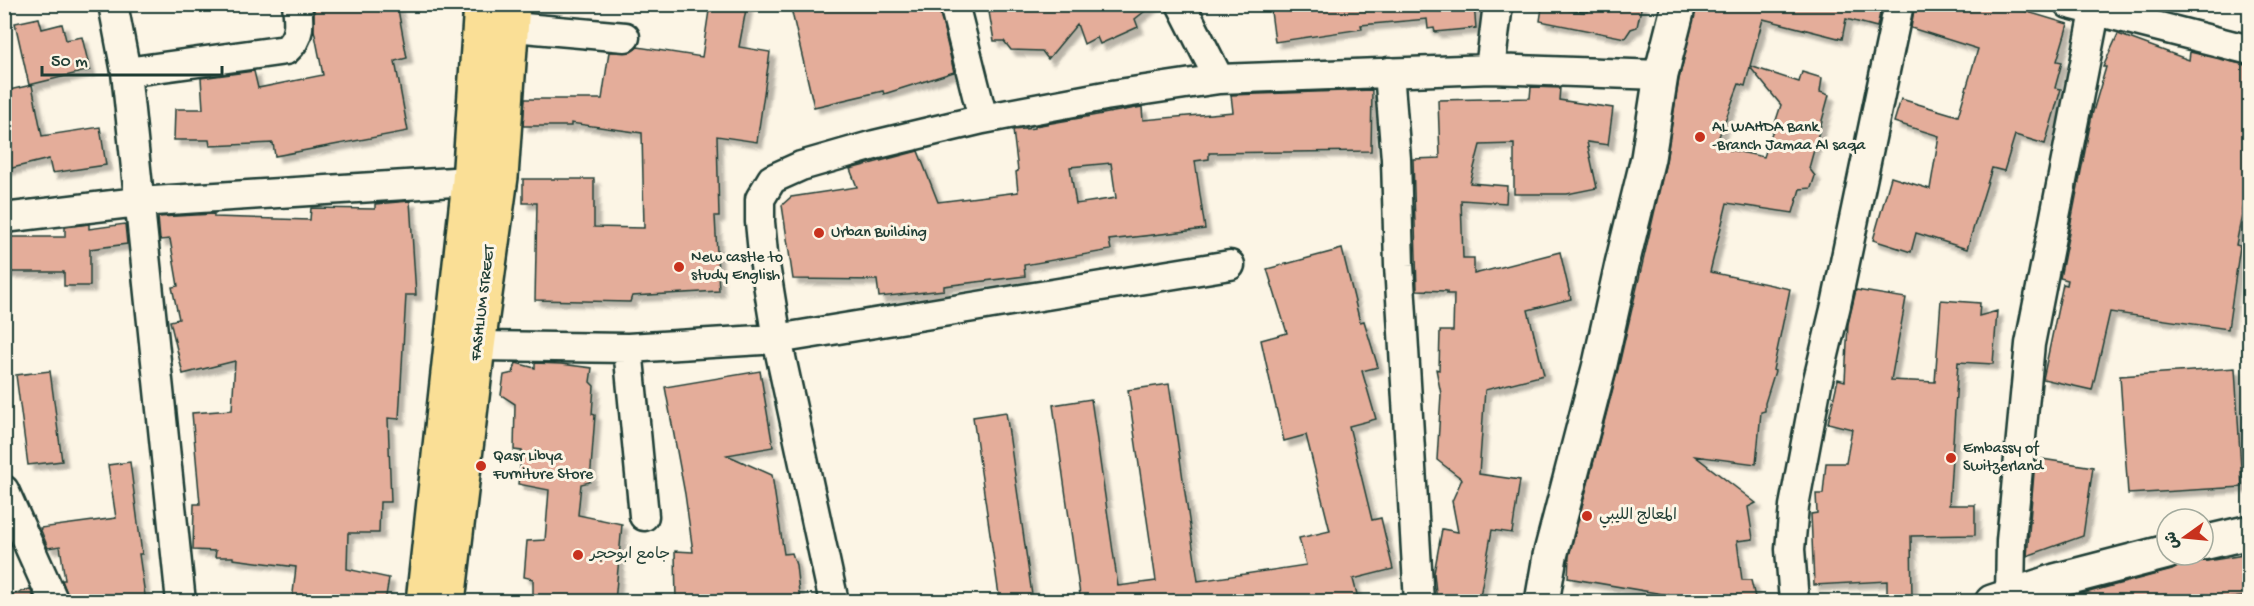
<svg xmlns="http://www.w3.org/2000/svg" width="2254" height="606" viewBox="0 0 2254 606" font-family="'Gochi Hand','Playpen Sans Arabic',sans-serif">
<defs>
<filter id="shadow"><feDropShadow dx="5.5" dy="5.5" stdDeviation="1.5" flood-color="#0004"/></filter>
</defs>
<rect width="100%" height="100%" fill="#fcf5e5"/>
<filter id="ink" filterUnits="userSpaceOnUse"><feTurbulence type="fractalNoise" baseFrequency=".0167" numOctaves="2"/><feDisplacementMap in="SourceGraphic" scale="12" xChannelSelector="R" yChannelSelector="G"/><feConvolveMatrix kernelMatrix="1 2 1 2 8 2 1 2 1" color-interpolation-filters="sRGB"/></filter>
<g filter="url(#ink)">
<path fill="#e4ad9a" stroke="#1f3d34" stroke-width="1.5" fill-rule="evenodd" filter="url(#shadow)" d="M314,4h83l10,54 -12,3 13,70 -133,25 -2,-13 -63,3 -1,-6h-35l1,-31h28l-2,-31 53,-7 4,17 65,-13 -9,-45z
M710,4h37l-8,43 31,5 -13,90 -40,-6 2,80h-4l4,75 -87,5 -2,6 -95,-2 2,-97h-14v-24h71v48l50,1 -2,-95 -71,-10v3h-48l2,-27h77l7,-47h22l7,-5 64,10z
M790,4h148l16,68 -70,22 -1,-3 -69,16z
M1012,4h142l-19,15 3,8 -38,17 -3,-7 -13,7 -7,-20 -29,35 -6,-8 -31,-1 -7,-9h-10l-5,-29 19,-2z
M1270,4h204l2,24 -41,4 -1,-4 -6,1 -1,-10 -66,6 1,4 -87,13z
M1589,4h53l-5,23 -6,2 -6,9 -85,-17 2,-13 45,4z
M1697,4h17l18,5v-5h150l-5,23 -31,-8 -4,20 -79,-20 -13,47 49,16 3,-10 20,6 -2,14 9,3 -20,73 6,8 -4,12 -11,1 -7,24 -66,-10 -17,69 80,17 -17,81 2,1 -10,32v8l-4,1 -5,52 -61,-8 61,47 -8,4 5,32 -16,2 5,39h9l5,22h-69l-1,-4 -118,-20 1,-22 49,-187 48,-207 13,-83zM1750,67l31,38 -17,52 -49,-10 24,-63 6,2z
M1915,4h86l67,20 -11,37 5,1 -7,26 6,1 -16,55 -30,-9 -11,36 -12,-3 -25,81 -51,-16 -5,19 -38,-12 18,-63 39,12 9,-53 -45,-14 7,-23 57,17 20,-67 -67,-21z
M39,18l3,11 20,-5 4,16 16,-3 8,33 -61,15 -14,-62z
M2118,34l71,26 1,-8 60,14v88l-7,30h5l-12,61 4,1 -12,83 -118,-17 -18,78 -49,-11 20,-95 4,1 1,-5 -8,-2 32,-163 14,-48h-3z
M32,85l10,51 58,-9 6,38 -54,8 -3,-14 -45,11v-79z
M1531,87l29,1 -1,12 54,8 -5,37 -21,-3 10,46 -30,6h-53v-50l-34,1 -10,38 37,3 -1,17 -45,-3 2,58h11v16l86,-22 11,47 -43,11 16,65 -59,15 -6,84 41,6 -8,53 -20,-3 -13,72h-42l-3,-29 8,-44 16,3 -6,-31 10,-22 -25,-19 4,-66 -5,-25 3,1 1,-39h13l1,-37h-7v-3l-30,-1 -4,-131 27,-1 -2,-58 92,-2z
M1372,90l-1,61 -162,2v6l-14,2 10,68 -96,11 2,10 -87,15 1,11 -81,10v4l-65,7 -2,-17 -84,-1 -11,-74 9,-8 66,-10 -7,-18 68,-18 20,51 80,-10 -2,-20 2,-1 -5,-41 22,-2v-2l107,-19 1,13 90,-8 -2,-17zM1111,163l5,35 -40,6 -6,-37z
M410,201l6,94h-10l-7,124 -11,-1 3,84h-11l-1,31h-31l-1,36 42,9 -4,24h-93l4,-35 -63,-8v-2h-18l1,-6 -23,-1 1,-46h6l-8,-91 40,-3 3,-49 -52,13 -13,-53 9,-2 -7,-32 6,-1 -8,-47 -10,1 -2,-23 56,-3v3l96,3 1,-12 64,1v-5z
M89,224v5l36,-5 2,20 -37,5v37h-26v-14h-60v-35h61v-10z
M1342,249l18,73 4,-1 14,46 -16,4 14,48 -27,7 23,94 9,-2 12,51 -40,10 6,23h-278l-28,-197 38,-6 27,187 38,-5 -28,-191 41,-6 29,197 108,-16 -7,-27 31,-7 -24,-96 -22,6 -10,-42 -13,-59 26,-7 -20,-64z
M1856,290l50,8 -15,82 44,2 6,-82 39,3 -1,13 18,-5 -4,53 -35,-2 -9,143h26v30l-64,1 1,63h-25v-18l-73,4 -3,-71 6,-1 -1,-19h7l3,-31h20l6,-34 -24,-6 10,-44 7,2 3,-57z
M516,363l19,5v-5l26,1 31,4 -2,14 4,4 -2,28 3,1 -5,67 -9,2 -3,31 44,9 -7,78h-82v-23l-9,-2 3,-36 18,-1 4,-50 -31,-6 4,-33 -8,-1 1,-46 -14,-9 3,-20 9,-2z
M2235,368l7,119 -114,7 -8,-118z
M50,371l12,90 -34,4 -12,-90z
M760,371l13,76 -46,8 45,20 12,79 8,-1 4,12 4,37h-76l-1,-3 -47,3 -1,-51 18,1 -8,-58 -20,-107z
M1006,412l27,190h-33l-27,-185z
M2042,459l51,8 -10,69 -56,20 8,-95z
M130,462l12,92h-3l7,48h-76l-8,-22h3l-5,-34 -12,2 -8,-20 76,-10 -8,-53z
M2250,554v42l-27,3v-2l-19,5h-134v-5l102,-27 15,-9h20z
M30,589l6,13h-28l-1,-6z"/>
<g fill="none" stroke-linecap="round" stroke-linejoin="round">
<defs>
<path id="street" d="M113,4l13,68 55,530
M954,4l29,115
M1181,4l38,75
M2069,4l181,46
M513,27l112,10
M1490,69l8,-65
M126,72l160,-22c15,-13 13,-27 11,-46
M1389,72l7,87 3,106 20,337
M4,218l134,-16 331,-21
M478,346l150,2 149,-9 453,-74
M628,348l16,168
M4,490l50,112
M2010,596l1,-55 19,-197 65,-332
M834,602l-57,-263 -14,-86 -3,-31v-23l12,-20 29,-13 73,-21 109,-26 122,-23 114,-17 271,-10 171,6
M1794,602l-4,-53 4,-43 23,-122 19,-79 63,-301"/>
<path id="secondary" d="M2203,543l47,-11
M1542,602l8,-46 50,-192 22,-100 26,-106 13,-83 18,-71
M1992,602l63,-21 112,-29"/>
<path id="primary" d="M423,602l46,-421 12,-177
M448,602l30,-256 23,-169 12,-173"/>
</defs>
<use href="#street" stroke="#1f3d34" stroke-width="33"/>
<use href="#secondary" stroke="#1f3d34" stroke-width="38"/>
<use href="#primary" stroke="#1f3d34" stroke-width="38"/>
<use href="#street" stroke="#fcf5e5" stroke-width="28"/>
<use href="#secondary" stroke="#fcf5e5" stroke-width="33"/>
<use href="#primary" stroke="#fadf96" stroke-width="33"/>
</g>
</g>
<g fill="#c8321e" stroke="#fcf5e5" stroke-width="2">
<circle cx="1700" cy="137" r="6"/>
<circle cx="819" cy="233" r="6"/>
<circle cx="679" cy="267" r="6"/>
<circle cx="1951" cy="458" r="6"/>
<circle cx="481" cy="466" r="6"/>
<circle cx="1587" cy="516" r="6"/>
<circle cx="578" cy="555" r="6"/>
</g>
<g text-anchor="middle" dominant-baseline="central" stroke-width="6" stroke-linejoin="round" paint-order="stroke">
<g font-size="16" fill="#1f3d34" stroke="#fcf5e5" text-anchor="start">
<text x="1712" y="128">AL WAHDA Bank<tspan x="1712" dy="18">-Branch Jamaa Al saqa</tspan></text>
<text x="831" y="233">Urban Building</text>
<text x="691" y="258">New castle to<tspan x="691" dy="18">study English</tspan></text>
<text x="1963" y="449">Embassy of<tspan x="1963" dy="18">Switzerland</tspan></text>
<text x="493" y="457">Qasr Libya<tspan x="493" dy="18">Furniture Store</tspan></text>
<text x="1599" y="516">المعالج الليبي</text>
<text x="590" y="555">جامع ابوحجر</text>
</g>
<g font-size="16" fill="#1f3d34" stroke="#fcf5e5">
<text transform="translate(484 303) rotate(-83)">FASHLIUM STREET</text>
</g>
</g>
<rect width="2254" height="606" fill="none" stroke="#fcf5e5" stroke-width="24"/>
<rect x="12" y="12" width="2230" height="582" fill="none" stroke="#1f3d34" stroke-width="2" filter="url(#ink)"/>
<g transform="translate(2185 537) rotate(255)"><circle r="28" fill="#fcf5e5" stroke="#a4ab9e" stroke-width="1.5"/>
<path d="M0-4.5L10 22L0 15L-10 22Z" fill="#c8321e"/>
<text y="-9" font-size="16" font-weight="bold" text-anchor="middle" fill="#1f3d34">ش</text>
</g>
<path d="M42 66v9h180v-9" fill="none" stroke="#1f3d34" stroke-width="3"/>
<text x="51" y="66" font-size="18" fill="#1f3d34" stroke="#fcf5e5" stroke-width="4.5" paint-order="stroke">50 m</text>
</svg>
